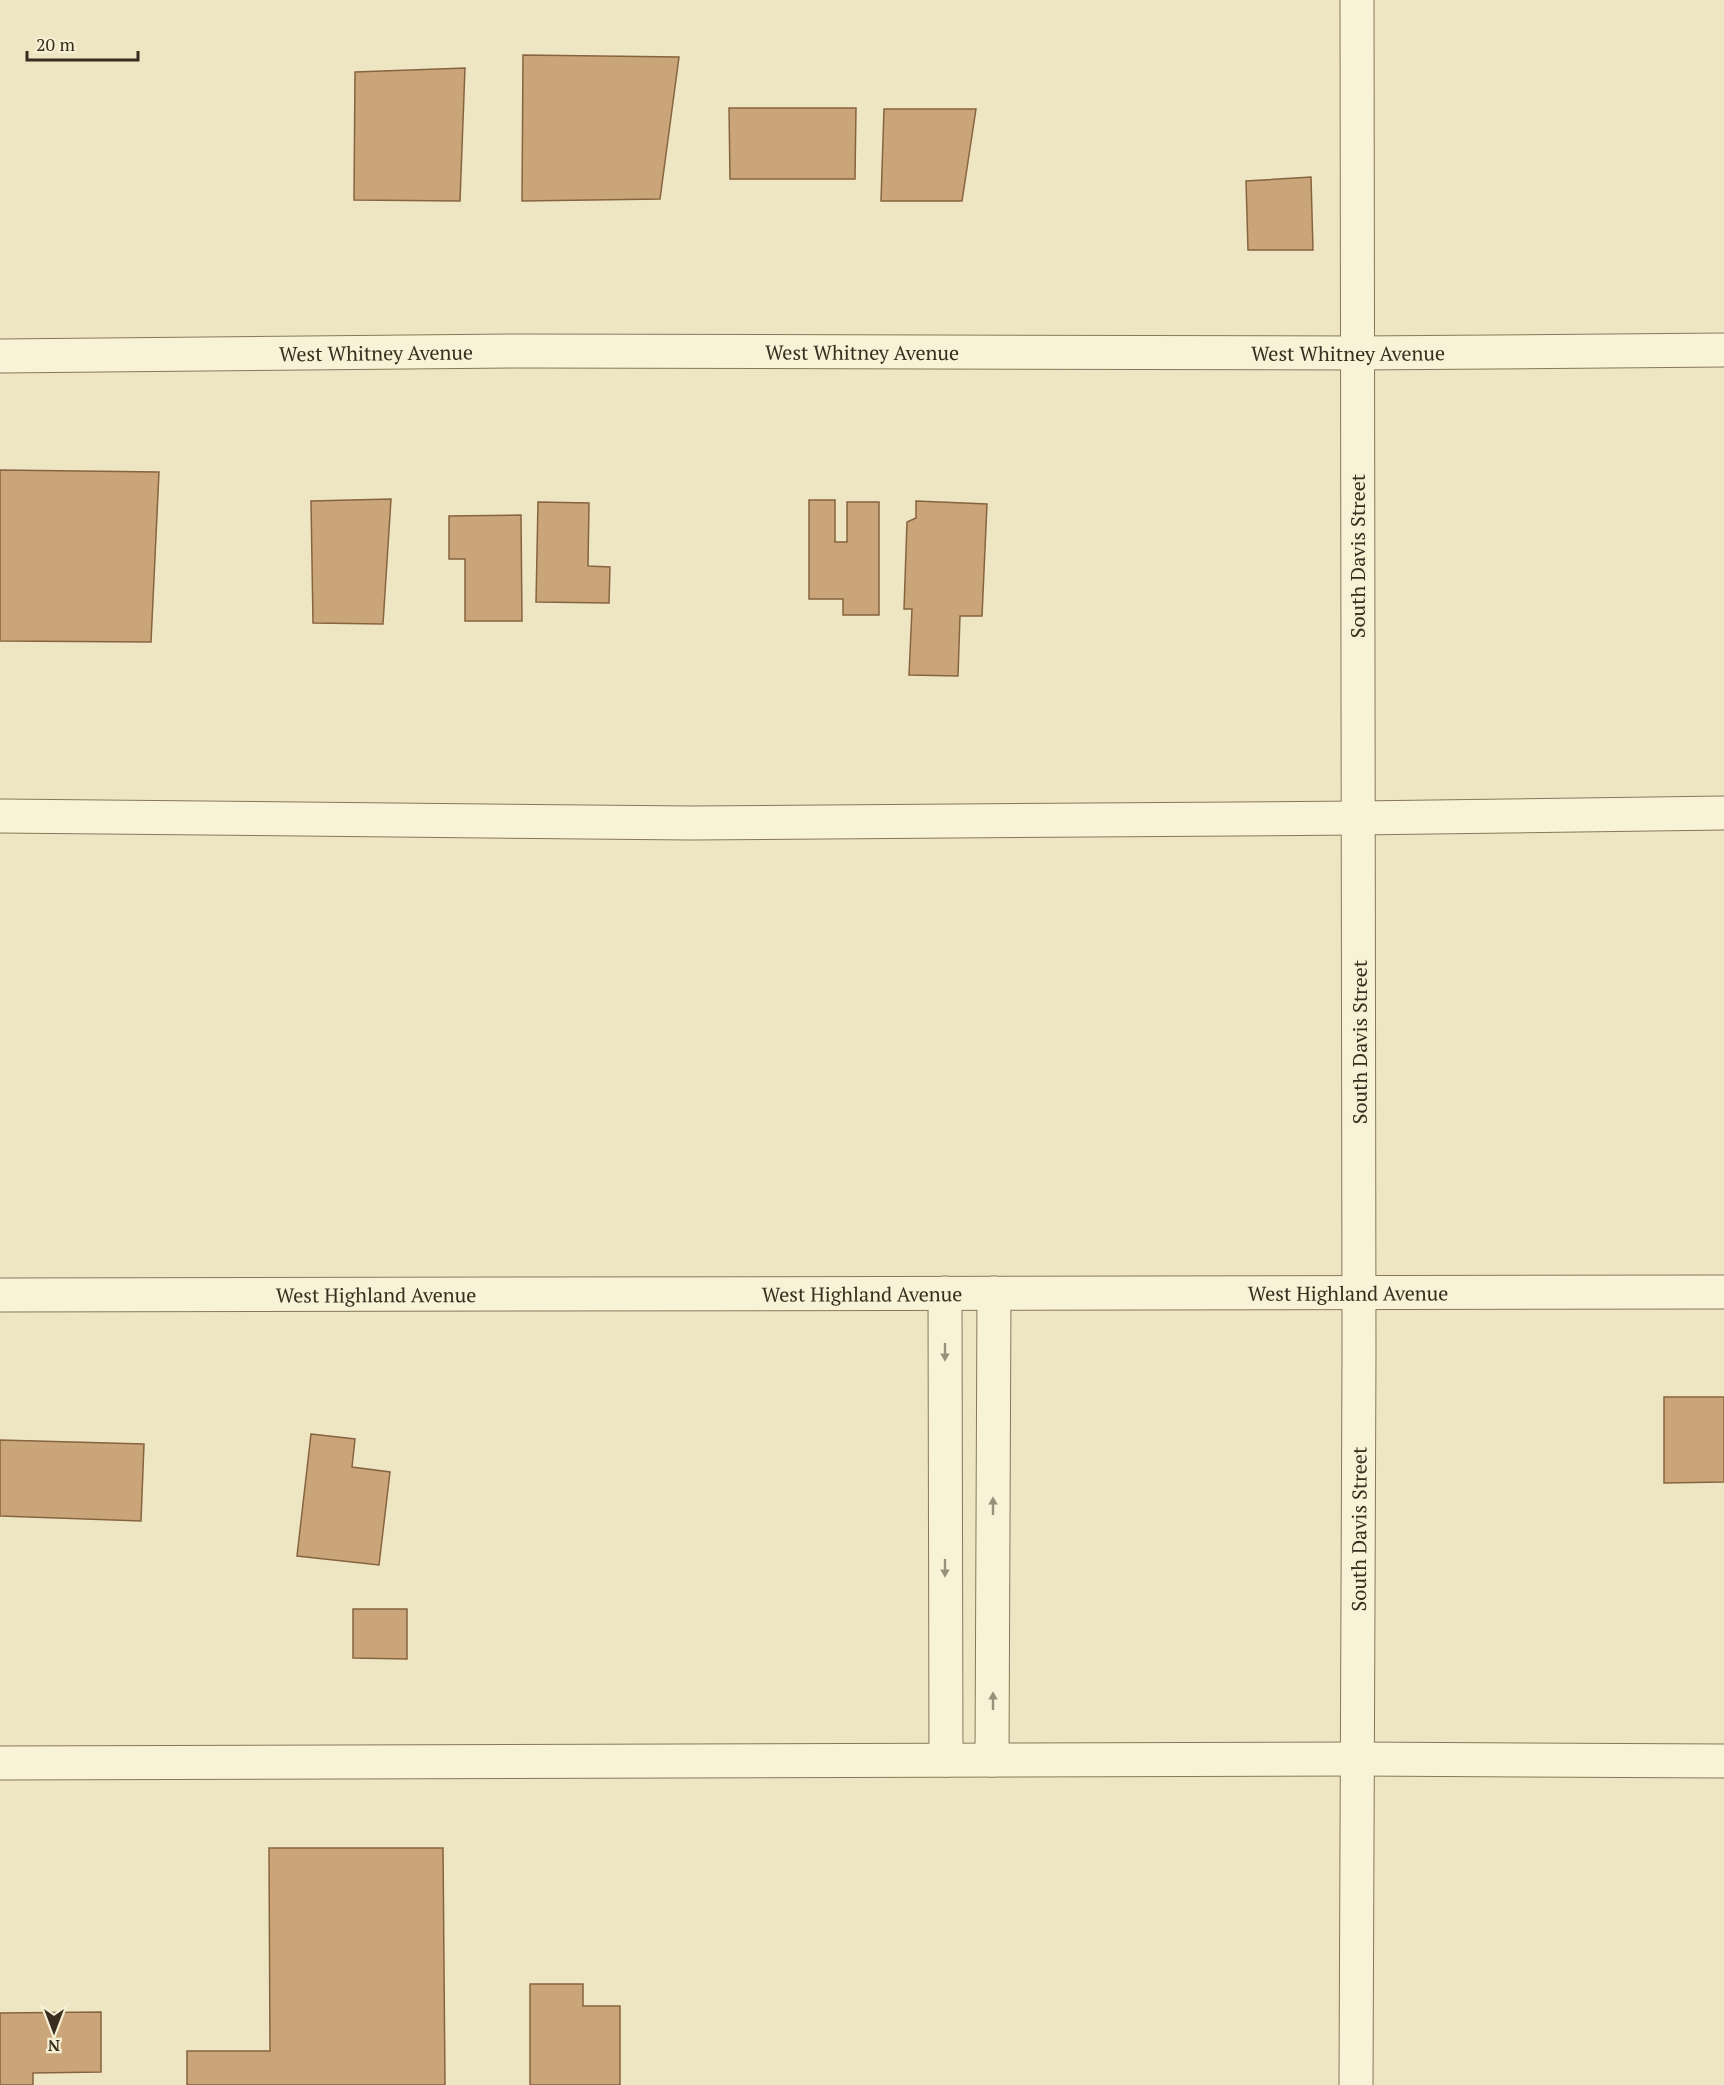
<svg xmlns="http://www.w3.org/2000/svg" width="1724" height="2085" viewBox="0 0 1724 2085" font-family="'PT Serif',serif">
<rect width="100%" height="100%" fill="#eee6c3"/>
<path fill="#cba57a" stroke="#876440" stroke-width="1.5" d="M523,55l156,2 -19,142 -138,2z
M465,68l-5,133 -106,-1 1,-128z
M729,108h127l-1,71h-125z
M884,109h92l-14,92h-81z
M1311,177l2,73h-65l-2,-69z
M0,470l159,2 -8,170 -151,-1z
M391,499l-8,125 -70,-1 -2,-122z
M809,500h26v42h12v-40h32v113h-36v-16h-34z
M916,501l71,3 -5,112h-22l-2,60 -49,-1 3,-66h-8l3,-87 9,-4z
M538,502l51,1 -1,63 22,1 -1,36 -73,-1z
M521,515l1,106h-57v-62h-16v-43z
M1664,1397h60v85l-60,1z
M311,1434l44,5 -3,28 38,5 -11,93 -82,-9z
M0,1440l144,4 -3,77 -141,-5z
M353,1609h54v50l-54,-1z
M269,1848h174l2,237h-258v-34h83z
M530,1984h53v22h37v79h-90z
M101,2012v60l-68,1v12h-33v-72z"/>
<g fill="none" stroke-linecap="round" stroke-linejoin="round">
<defs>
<g id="minor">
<path id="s1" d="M0,356l520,-5 839,2 365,-3"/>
<path d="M0,816l691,7 667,-5 366,-5"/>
<path d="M945,1293l1,467"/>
<path id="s2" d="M0,1295l1724,-3"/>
<path d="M992,1760l2,-467"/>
<path d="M0,1763l1358,-4 366,2"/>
<path id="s3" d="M1356,2085l3,-732 -2,-1353"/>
</g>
</defs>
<use href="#minor" stroke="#88775a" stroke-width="35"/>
<use href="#minor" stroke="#f8f2d7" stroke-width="33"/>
</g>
<defs><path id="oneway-solid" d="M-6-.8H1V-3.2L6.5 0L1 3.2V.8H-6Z" transform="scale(1.5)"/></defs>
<g fill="#98907a">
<use href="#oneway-solid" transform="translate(945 1352) rotate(90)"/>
<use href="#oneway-solid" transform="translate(993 1506) rotate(-90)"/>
<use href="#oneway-solid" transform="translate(945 1568) rotate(90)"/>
<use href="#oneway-solid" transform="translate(993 1701) rotate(-90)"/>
</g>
<g text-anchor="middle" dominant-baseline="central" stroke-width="4.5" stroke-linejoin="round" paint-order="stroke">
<g font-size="20" fill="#382d1e" stroke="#f5efd3">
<text stroke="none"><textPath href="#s1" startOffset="862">West Whitney Avenue</textPath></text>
<text stroke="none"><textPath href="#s1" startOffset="1348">West Whitney Avenue</textPath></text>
<text stroke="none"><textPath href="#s1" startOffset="376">West Whitney Avenue</textPath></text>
<text transform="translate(1357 556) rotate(-90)">South Davis Street</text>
<text transform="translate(1359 1042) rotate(-90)">South Davis Street</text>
<text stroke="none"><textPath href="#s2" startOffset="1348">West Highland Avenue</textPath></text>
<text stroke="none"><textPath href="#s2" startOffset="376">West Highland Avenue</textPath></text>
<text stroke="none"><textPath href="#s2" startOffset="862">West Highland Avenue</textPath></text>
<text stroke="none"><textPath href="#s3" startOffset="556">South Davis Street</textPath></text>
</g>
</g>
<g transform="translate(54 2031) rotate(180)" stroke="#f5efd3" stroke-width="4.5" paint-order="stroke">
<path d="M0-4.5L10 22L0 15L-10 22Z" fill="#382d1e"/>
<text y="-9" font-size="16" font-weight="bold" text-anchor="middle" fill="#382d1e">N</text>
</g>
<path d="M27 51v9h111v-9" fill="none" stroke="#382d1e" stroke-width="3"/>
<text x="36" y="51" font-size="18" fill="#382d1e" stroke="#f5efd3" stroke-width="4.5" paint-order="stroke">20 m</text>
</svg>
